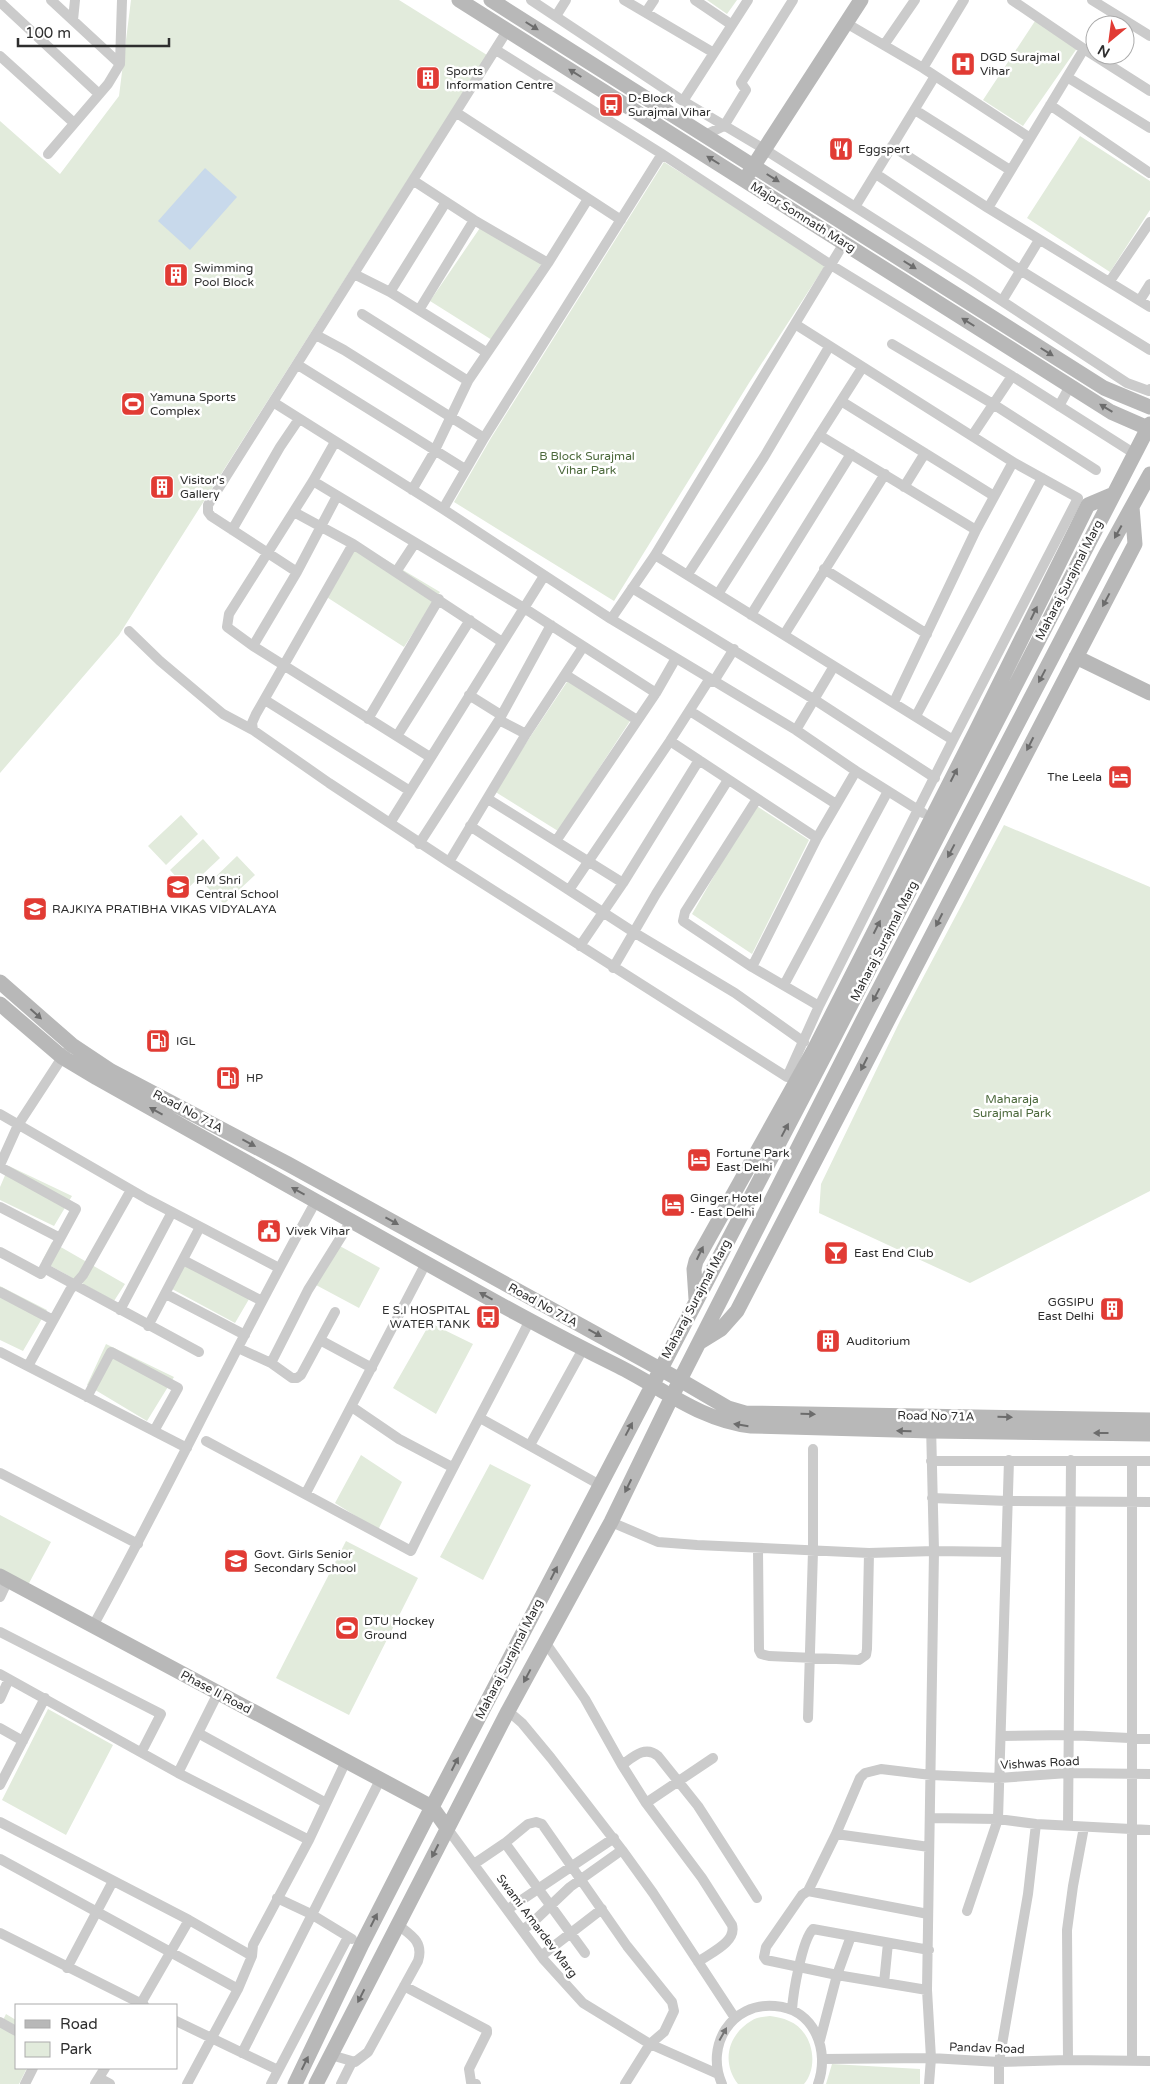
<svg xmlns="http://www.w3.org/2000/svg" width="1150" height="2084" viewBox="0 0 1150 2084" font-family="'Varela Round',sans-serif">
<rect width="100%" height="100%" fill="#fff"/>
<path fill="#e2ebdc" d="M131,0h268l88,55 -368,580 -119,138v-652l60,53 59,-78z
M707,0h30l-10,14z
M1037,18l43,26 -57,82 -40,-26z
M1080,136l70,45v29l-40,62 -83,-54z
M664,162l162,102 -77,119 -135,218 -160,-99 37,-64z
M484,222l61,36 -53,82 -62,-39z
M356,542l84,50 -36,55 -82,-53z
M569,679l61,42 -72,110 -64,-40z
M755,805l54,35 -57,114 -60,-40z
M181,815l17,19 -32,31 -18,-19z
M1004,825l146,62v304l-180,92 -151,-70 2,-29 79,-163z
M203,839l17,19 -33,31 -17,-19z
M237,856l18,19 -31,29 -18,-18z
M9,1166l63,30 -18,30 -54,-26v-13z
M52,1242l73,42 -11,17 -72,-40z
M338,1245l42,23 -21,40 -43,-23z
M188,1259l64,35 -17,29 -63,-34z
M0,1286l47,24 -24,41 -23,-11z
M430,1323l43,21 -37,70 -43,-26z
M106,1344l68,33 -27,44 -60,-36z
M361,1455l41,27 -24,48 -43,-27z
M490,1464l41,21 -48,95 -43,-23z
M0,1515l51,27 -23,43 -28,-15z
M346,1541l72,37 -69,137 -73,-37z
M48,1709l65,36 -47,90 -64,-35z
M6,2014l10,6v48h11l-8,16h-19v-58z
M770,2016c6,1 13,2 19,5 23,9 31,44 15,63h-66c-17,-22 -10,-49 13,-63 5,-4 13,-4 19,-5z
M832,2064l88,5v15h-94z"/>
<path fill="#c8d9eb" d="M205,168l32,29 -47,53 -32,-29z"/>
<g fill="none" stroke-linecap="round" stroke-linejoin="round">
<path stroke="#cbcbcb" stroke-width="10" d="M51,0l69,64
M531,0l152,101 81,48 206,131 157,103 22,8 1,-2
M624,0l90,53
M695,0l37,25
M1012,0l72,49 66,42
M1092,0l58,36
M0,2l99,92
M646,12l8,-12
M556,16l10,-16
M73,20l2,-20
M846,23l77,45 107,70
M884,45l31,-45
M496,50l166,104 169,111 181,111 123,78
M0,56l74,67
M923,68l41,-68
M1067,77l83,51
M683,101l65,-101
M1050,105l100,68
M915,110l95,60
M457,113l164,107
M705,135l19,-9 22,-36 -5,-7 52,-83
M892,146l96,62 162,99
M48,154l60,-70 12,-20 2,-64
M876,174l144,96 130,80
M414,181l60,39 74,43
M855,207l80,-131
M988,208l96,-159
M354,274l36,18 96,60
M1110,281l40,-59
M390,292l56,-90
M1140,300l10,-16
M1002,301l37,-61
M419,310l55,-90
M362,314l106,67
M316,335l28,15 140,88
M892,344l101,60 103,66
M298,365l167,104
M841,401l153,95
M273,402l170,107 168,110 185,111 60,41 67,42
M1059,406l11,-20
M819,435l157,95
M972,436l40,-60
M335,442l-22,39 -84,133 -2,13 26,19 177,111
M313,481l211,127 132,85
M904,487l21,-34
M412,490l21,-36 35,-73 80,-118 40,-64
M443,509l41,-71 178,-284
M294,512l59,32 149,98
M232,530l48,-83 19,-28
M655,555l298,185
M824,569l103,65
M297,572l-86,-56 -3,-4v-7l299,-474
M396,572l19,-29
M688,574l76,-117 65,-110
M632,588l183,112 120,78
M718,594l144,-226
M751,615l100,-161
M611,619l44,-64 189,-312
M129,631l31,30 63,53 30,16 76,53 120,79 338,215 32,-71 134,-266 125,-242 -65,-36 -218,-138
M784,635l101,-161
M253,646l44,-74 40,-76
M566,675l71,45
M469,695l32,20
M265,700l145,91
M894,702l82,-172 37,-68
M690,711l146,93
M916,716l126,-238
M368,719l71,-120
M499,720l27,14
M253,730l-1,-7 4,-9 97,-170
M796,730l38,-64
M397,736l73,-116
M670,741l147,97
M488,799l135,84
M757,799l-72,113 -2,9 69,46 67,39
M390,823l154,-247
M470,826l165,107 100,60 69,49
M556,841l100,-148 20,-35
M419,844l80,-124 52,-95
M449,862l77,-128 57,-87
M569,890l101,-149 37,-58 7,-2 20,-32
M580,946l43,-63 76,-123
M752,967l65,-129 39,-67
M613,968l43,-74 72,-114
M784,985l104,-194
M0,1114l147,85 132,69
M0,1165l18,-40 47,-72
M0,1167l76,42 -32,59
M0,1207l60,31
M0,1252l41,22 3,-6 155,84
M183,1260l79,41
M0,1292l53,28
M166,1294l79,41
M120,1310l52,-98
M148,1326l52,-99
M320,1340l52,28
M238,1348l33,15 21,15h5l4,-3 34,-63
M0,1352l187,96
M271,1363l37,-73 43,-69
M28,1366l42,-76 13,-15 48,-85
M87,1397l24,-45 67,36 -24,43
M352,1407l47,32 53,28
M480,1418l120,67
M206,1441l205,110c38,-78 80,-154 119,-231
M530,1445l53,-96
M931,1461h219
M0,1473l138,71
M306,1493l120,-230
M932,1498l75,3 143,1
M611,1522l47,20 39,3 172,8 65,-2 72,1
M758,1550l1,100 2,4 8,2 90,4 7,-5 1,-6 2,-96
M0,1597l8,-17
M93,1626c77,-140 145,-285 223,-425
M0,1632l161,82 -19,37
M545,1642l40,57 37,66 24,38 56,75 30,47c5,17 -22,28 -34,37
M0,1674l178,99 131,67
M0,1699l9,-20
M508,1711l14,12 29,35 71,92 -52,37 -39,37 -8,5
M808,1718l5,-167v-102
M0,1728l23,13
M198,1733l128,70
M1001,1736l67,-1 82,4
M622,1765c11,-8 23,-20 36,-9l40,50 59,92
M178,1773l40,-80
M0,1785l45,-87
M646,1803l67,-45
M930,1818l68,1 38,5 114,6
M0,1822l189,98 63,36
M1068,1826l3,-366
M447,1828l97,132 39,43 67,41 68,30
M836,1834l93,13
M505,1843l80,110
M622,1850l31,43 82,125
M0,1859l238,130
M474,1864l31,-21 23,-19 8,-2 6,2 85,122 45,56 2,9 -10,21 -14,12 -25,40
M808,1891l120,23
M277,1898l34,16 41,25
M508,1909l106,-71
M967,1911l31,-92 11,-359
M0,1933l144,72
M541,1956l61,-47
M67,1968l46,-87
M884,1983l4,-40
M404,1986l83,44v3l-18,36 2,13 5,2
M927,1990l-90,-15 -71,-15 -2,-3 2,-10 36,-52 6,-4 28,-57 24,-56 5,-5 16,-4 50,6 68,3 69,-5 82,1
M140,2005l49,-85
M792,2010c1,-17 10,-70 21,-81l116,21
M176,2021l102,49
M0,2022l16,9
M820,2040l17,-65 14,-39
M242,2053l138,-273
M331,2055l24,7 13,-10 50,-91c6,-19 -7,-26 -20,-36
M823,2059l108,-1 68,4 69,-2 82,1
M1068,2060l-1,-130 6,-44 11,-59
M1132,2061v-600
M99,2078l11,6
M25,2084l8,-16
M95,2084l10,-16
M187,2084l51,-95 14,-33 1,-11 56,-105 37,-79
M271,2084l77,-147
M341,2084l11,-22
M722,2084c-17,-38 9,-82 53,-78 40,3 55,45 43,78
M929,2084l2,-26 -4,-68 7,-439 -3,-126
M999,2084v-22l29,-168 8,-70"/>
<path stroke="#b8b8b8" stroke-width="15" d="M459,0l652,412 39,17
M491,0l613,388 46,19
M749,173l112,-173
M1076,657l74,36
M0,982l72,63 39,26 177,93 392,216 48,28 17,5 405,7
M0,1004l62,53 35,21c85,48 171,96 256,144 88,49 175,100 265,144 44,22 84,55 133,60l180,5 219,3
M696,1299l-2,-30 2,-8 119,-213 161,-317 112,-226 26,-11
M700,1342l21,-13 16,-18 398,-767 -3,-37
M0,1576l432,231 15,21
M295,2084l67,-140 70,-137 394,-754 324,-629
M316,2084l192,-373 103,-189 69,-142 183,-360 244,-468 43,-78"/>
</g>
<defs><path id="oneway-solid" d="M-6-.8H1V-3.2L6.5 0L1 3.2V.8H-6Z" transform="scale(1.25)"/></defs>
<g fill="#6c6c6c">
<use href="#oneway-solid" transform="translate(532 26) rotate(32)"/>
<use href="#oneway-solid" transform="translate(575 73) rotate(-148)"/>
<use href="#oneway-solid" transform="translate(713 160) rotate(-148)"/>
<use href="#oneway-solid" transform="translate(773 178) rotate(32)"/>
<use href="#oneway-solid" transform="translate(910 265) rotate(32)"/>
<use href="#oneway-solid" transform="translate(968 322) rotate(-148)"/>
<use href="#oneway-solid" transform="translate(1047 352) rotate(32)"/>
<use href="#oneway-solid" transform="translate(1106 408) rotate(-149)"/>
<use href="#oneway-solid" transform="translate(1118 532) rotate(119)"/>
<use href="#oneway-solid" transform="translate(1106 600) rotate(118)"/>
<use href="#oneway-solid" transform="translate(1034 613) rotate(-64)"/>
<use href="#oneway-solid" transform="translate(1042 676) rotate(118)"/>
<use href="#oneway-solid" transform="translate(1030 744) rotate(117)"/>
<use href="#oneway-solid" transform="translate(954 775) rotate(-63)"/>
<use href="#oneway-solid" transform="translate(951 851) rotate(118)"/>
<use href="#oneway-solid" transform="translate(939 920) rotate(117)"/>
<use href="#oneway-solid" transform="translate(877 927) rotate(-63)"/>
<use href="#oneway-solid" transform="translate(876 995) rotate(118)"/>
<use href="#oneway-solid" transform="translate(36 1014) rotate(42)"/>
<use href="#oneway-solid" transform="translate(864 1064) rotate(117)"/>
<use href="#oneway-solid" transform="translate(156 1111) rotate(-151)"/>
<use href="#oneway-solid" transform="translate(785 1130) rotate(-62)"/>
<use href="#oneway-solid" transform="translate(249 1143) rotate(28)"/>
<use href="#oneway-solid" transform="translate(298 1191) rotate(-151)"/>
<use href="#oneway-solid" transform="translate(392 1221) rotate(29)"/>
<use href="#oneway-solid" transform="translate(700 1253) rotate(-64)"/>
<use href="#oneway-solid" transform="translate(486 1296) rotate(-151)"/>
<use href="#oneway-solid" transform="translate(595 1333) rotate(29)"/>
<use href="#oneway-solid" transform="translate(808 1414) rotate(1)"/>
<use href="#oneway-solid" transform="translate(1005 1417) rotate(1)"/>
<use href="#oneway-solid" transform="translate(741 1425) rotate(-171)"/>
<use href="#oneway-solid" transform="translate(629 1429) rotate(-62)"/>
<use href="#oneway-solid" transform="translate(904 1431) rotate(-178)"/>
<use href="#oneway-solid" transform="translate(1101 1433) rotate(-180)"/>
<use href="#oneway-solid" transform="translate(628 1486) rotate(116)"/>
<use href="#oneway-solid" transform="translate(554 1573) rotate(-63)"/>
<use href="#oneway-solid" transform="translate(527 1676) rotate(118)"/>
<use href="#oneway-solid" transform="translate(455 1764) rotate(-63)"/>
<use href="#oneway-solid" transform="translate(435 1851) rotate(117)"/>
<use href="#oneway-solid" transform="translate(374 1920) rotate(-63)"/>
<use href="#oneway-solid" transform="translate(361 1996) rotate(117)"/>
<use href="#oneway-solid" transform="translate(305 2063) rotate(-64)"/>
</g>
<use fill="#757575" href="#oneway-solid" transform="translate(723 2034) rotate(-61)"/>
<defs>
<symbol id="hospital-square" viewBox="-11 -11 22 22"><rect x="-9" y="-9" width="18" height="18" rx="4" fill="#e13b34" stroke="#fff"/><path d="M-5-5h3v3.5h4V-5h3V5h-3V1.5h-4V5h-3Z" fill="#fff"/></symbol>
<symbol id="building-square" viewBox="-11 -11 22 22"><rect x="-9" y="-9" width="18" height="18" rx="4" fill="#e13b34" stroke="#fff"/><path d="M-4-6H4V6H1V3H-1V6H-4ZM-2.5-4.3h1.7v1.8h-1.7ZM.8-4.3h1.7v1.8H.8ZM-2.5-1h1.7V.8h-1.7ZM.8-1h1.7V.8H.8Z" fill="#fff"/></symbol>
<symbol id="bus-square" viewBox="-11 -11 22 22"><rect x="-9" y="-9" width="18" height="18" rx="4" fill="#e13b34" stroke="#fff"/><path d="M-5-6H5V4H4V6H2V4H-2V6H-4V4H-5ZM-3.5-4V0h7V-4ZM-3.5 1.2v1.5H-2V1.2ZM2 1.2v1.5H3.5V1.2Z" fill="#fff"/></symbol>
<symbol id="restaurant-square" viewBox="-11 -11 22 22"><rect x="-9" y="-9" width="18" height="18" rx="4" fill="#e13b34" stroke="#fff"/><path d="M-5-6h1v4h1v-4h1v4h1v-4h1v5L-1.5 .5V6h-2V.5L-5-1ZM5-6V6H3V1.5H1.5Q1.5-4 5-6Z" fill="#fff"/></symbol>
<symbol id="stadium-square" viewBox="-11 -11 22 22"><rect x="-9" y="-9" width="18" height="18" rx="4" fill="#e13b34" stroke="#fff"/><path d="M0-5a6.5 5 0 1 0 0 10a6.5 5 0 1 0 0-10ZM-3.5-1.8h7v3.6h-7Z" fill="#fff"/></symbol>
<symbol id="hotel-square" viewBox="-11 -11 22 22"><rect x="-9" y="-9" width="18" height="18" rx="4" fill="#e13b34" stroke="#fff"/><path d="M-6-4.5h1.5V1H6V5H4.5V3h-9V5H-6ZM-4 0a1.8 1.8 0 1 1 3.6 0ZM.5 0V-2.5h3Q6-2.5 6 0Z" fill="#fff"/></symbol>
<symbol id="school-square" viewBox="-11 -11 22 22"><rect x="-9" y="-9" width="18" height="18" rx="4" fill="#e13b34" stroke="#fff"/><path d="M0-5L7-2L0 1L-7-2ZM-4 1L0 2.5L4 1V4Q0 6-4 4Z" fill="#fff"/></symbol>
<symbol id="fuel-square" viewBox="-11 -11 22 22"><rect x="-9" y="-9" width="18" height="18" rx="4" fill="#e13b34" stroke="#fff"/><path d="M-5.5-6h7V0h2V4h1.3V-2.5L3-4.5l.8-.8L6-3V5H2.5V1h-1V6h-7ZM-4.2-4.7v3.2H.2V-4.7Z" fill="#fff"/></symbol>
<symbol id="civic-square" viewBox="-11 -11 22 22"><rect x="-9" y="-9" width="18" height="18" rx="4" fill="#e13b34" stroke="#fff"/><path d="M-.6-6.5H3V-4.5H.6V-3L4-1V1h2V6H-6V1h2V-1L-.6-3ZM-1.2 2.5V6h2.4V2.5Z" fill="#fff"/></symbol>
<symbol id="bar-square" viewBox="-11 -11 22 22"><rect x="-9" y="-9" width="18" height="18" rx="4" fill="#e13b34" stroke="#fff"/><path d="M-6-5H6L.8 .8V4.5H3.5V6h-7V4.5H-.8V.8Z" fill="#fff"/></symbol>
</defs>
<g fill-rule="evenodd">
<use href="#hospital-square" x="949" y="50" width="28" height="28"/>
<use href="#building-square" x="414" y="64" width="28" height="28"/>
<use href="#bus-square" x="597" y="91" width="28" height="28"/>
<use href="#restaurant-square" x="827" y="135" width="28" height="28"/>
<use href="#building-square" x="162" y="261" width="28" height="28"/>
<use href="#stadium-square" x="119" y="390" width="28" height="28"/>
<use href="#building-square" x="148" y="473" width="28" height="28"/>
<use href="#hotel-square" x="1106" y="763" width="28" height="28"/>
<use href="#school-square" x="164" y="873" width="28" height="28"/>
<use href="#school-square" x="21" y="895" width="28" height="28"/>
<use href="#fuel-square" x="144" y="1027" width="28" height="28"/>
<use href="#fuel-square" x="214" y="1064" width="28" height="28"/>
<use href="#hotel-square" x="685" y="1146" width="28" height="28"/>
<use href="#hotel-square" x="659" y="1191" width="28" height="28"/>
<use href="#civic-square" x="255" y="1217" width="28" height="28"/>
<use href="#bar-square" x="822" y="1239" width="28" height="28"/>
<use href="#building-square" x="1098" y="1295" width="28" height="28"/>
<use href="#bus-square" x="474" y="1303" width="28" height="28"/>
<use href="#building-square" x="814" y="1327" width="28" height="28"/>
<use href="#school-square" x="222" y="1547" width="28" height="28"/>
<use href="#stadium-square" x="333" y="1614" width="28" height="28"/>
</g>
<g text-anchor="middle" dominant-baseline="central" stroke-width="5" stroke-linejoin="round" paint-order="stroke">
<g font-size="12" fill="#2e2e2e" stroke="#fff" text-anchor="start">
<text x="980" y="57">DGD Surajmal<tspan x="980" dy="14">Vihar</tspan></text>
<text x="446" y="71">Sports<tspan x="446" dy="14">Information Centre</tspan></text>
<text x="628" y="98">D-Block<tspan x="628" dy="14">Surajmal Vihar</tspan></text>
<text x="858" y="149">Eggspert</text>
<text x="194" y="268">Swimming<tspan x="194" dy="14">Pool Block</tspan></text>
<text x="150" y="397">Yamuna Sports<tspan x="150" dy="14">Complex</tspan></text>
<text x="180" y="480">Visitor's<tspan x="180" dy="14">Gallery</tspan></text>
<text x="1102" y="777" text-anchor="end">The Leela</text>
<text x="196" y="880">PM Shri<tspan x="196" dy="14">Central School</tspan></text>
<text x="52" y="909">RAJKIYA PRATIBHA VIKAS VIDYALAYA</text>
<text x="176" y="1041">IGL</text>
<text x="246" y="1078">HP</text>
<text x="716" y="1153">Fortune Park<tspan x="716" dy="14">East Delhi</tspan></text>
<text x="690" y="1198">Ginger Hotel<tspan x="690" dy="14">- East Delhi</tspan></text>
<text x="286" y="1231">Vivek Vihar</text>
<text x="854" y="1253">East End Club</text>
<text x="1094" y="1302" text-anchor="end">GGSIPU<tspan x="1094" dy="14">East Delhi</tspan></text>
<text x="470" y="1310" text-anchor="end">E S.I HOSPITAL<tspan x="470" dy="14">WATER TANK</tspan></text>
<text x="846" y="1341">Auditorium</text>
<text x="254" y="1554">Govt. Girls Senior<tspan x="254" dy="14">Secondary School</tspan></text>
<text x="364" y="1621">DTU Hockey<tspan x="364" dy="14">Ground</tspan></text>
</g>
<g font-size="12" fill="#2e2e2e" stroke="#fff">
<text transform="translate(803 217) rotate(32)">Major Somnath Marg</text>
<text transform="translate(1069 580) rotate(-63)">Maharaj Surajmal Marg</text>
<text transform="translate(884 941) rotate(-63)">Maharaj Surajmal Marg</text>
<text transform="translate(188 1111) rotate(28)">Road No 71A</text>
<text transform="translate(696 1299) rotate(-62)">Maharaj Surajmal Marg</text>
<text transform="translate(543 1305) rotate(29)">Road No 71A</text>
<text transform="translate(936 1416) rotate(1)">Road No 71A</text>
<text transform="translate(509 1659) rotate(-63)">Maharaj Surajmal Marg</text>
<text transform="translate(216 1692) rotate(28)">Phase II Road</text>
<text transform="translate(1040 1763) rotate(-3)">Vishwas Road</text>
<text transform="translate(537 1926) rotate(53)">Swami Amardev Marg</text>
<text transform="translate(987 2048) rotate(2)">Pandav Road</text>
</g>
<g font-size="12" fill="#4c693c" stroke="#fff">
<text x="587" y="456">B Block Surajmal<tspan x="587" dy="14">Vihar Park</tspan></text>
<text x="1012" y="1099">Maharaja<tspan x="1012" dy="14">Surajmal Park</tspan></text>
</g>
</g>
<rect x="15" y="2004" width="162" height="65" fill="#ffffff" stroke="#ababab"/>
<rect x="25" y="2020" width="25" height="8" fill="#b8b8b8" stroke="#ababab"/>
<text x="60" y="2029" font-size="15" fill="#2e2e2e">Road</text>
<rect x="25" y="2042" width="25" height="15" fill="#e2ebdc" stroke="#ababab"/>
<text x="60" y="2054" font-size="15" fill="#2e2e2e">Park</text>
<g transform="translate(1110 40) rotate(209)"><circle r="24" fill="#ffffff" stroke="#ababab"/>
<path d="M0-4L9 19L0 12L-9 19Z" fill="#e13b34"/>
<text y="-8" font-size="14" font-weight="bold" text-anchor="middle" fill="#2e2e2e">N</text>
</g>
<path d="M18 38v8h151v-8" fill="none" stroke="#2e2e2e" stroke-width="2.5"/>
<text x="25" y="38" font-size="15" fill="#2e2e2e" stroke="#ffffff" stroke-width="4" paint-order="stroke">100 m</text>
</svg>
